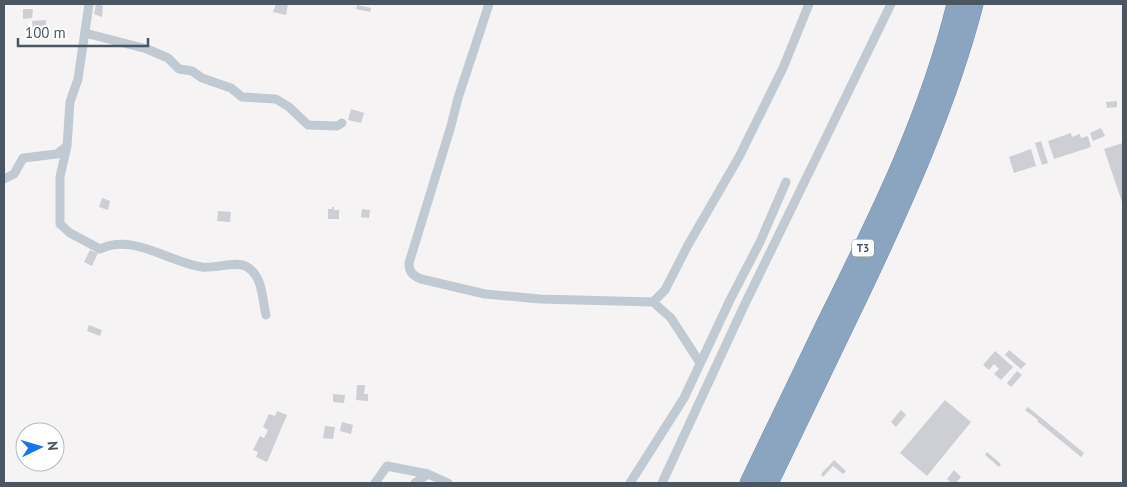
<svg xmlns="http://www.w3.org/2000/svg" width="1127" height="487" viewBox="0 0 1127 487" font-family="'PT Sans',sans-serif">
<rect width="100%" height="100%" fill="#f5f3f3"/>
<path fill="#cdcfd5" d="M96,4l7,2 -1,11 -8,-3z
M276,4h12l-2,11 -13,-3z
M357,5l14,3 -1,4 -14,-3z
M23,9h10l-1,9 -9,1z
M46,20v9h-13l-1,-8z
M1117,101v6l-10,1 -1,-6z
M351,109l13,4 -3,10 -13,-3z
M1101,128l4,8 -12,5 -3,-8z
M1071,133l1,4 8,-3 1,4 7,-2 3,11 -37,12 -6,-18z
M1041,141l7,22 -6,2 -7,-22z
M1123,143v62l-19,-56z
M1031,149l5,17 -22,7 -5,-16z
M102,198l8,3 -2,9 -9,-3z
M332,207h2v3h5v9h-11v-10h4z
M362,209l8,1 -1,8 -8,-1z
M218,211l13,1 -1,10 -13,-1z
M90,250l8,3 -6,13 -8,-4z
M89,325l13,5 -2,6 -13,-5z
M1009,350l17,14 -5,5 -16,-14z
M995,351l18,16 -12,13 -7,-6 5,-5 -5,-5 -5,6 -6,-5z
M1017,371l5,4 -11,12 -4,-4z
M357,385h8l-1,9h4v7l-12,-1z
M333,394l12,1 -1,8 -11,-1z
M945,400l26,22 -44,54 -27,-23z
M1028,407l56,46 -3,4 -44,-36 1,-1 -13,-10z
M901,410l5,5 -10,12 -5,-5z
M277,411l10,4 -20,47 -11,-5 2,-5 -5,-2 7,-14 4,2 4,-8 -5,-3 6,-13 6,2z
M342,422l11,3 -2,9 -11,-3z
M325,426l10,1 -2,12 -10,-1z
M987,452l14,12 -2,3 -14,-12z
M834,460l12,11 -3,3 -10,-8 -10,11 -2,-3z
M954,470l7,7 -5,6h-5l-4,-4z"/>
<g fill="none" stroke-linecap="round" stroke-linejoin="round">
<defs>
<path id="highway" d="M749,483c25,-51 49,-103 74,-154 52,-105 105,-210 133,-325
M769,483c31,-63 61,-127 92,-191 44,-93 87,-188 113,-288"/>
</defs>
<use href="#highway" stroke="#7690ad" stroke-width="19"/>
<path stroke="#c1cad2" stroke-width="9" d="M89,4l-11,75 -8,23 -3,44 -7,31v47l10,9 30,16c34,-16 68,13 102,18 12,2 36,-7 45,0 16,9 15,32 19,48
M489,4l-31,94 -7,28 -42,137c0,9 3,12 12,16l64,15 55,5 113,3 18,16 29,45
M85,33l62,16 21,9 11,11 13,2 10,7 29,10 11,9 34,2 13,8 19,18 29,1 5,-3
M4,179l10,-5 9,-16 34,-4 10,-8
M653,302l12,-12 23,-45 51,-88 44,-89 26,-64
M375,483l12,-17 41,8 20,9
M415,483l13,-9
M630,483l54,-85 46,-98 30,-58 26,-60
M662,483l81,-175 148,-304"/>
<use href="#highway" stroke="#8ba5c1" stroke-width="18"/>
</g>
<g text-anchor="middle" dominant-baseline="central" stroke-width="5" stroke-linejoin="round" paint-order="stroke">
<rect fill="#fff" stroke="#808990" stroke-width="1" x="852" y="239.5" width="22" height="17" rx="4"/>
<g font-size="11" font-weight="bold" fill="#4a5661">
<text x="863" y="248">T3</text>
</g>
</g>
<rect width="1127" height="487" fill="none" stroke="#4a5661" stroke-width="10"/>
<g transform="translate(40 447) rotate(85)"><circle r="24" fill="#ffffff" stroke="#b7bbc0"/>
<path d="M0-4L9 19L0 12L-9 19Z" fill="#1a73e8"/>
<text y="-8" font-size="14" font-weight="bold" text-anchor="middle" fill="#4a5661">N</text>
</g>
<path d="M18 38v8h130v-8" fill="none" stroke="#4a5661" stroke-width="2.5"/>
<text x="25" y="38" font-size="15" fill="#4a5661" stroke="#ffffff" stroke-width="4" paint-order="stroke">100 m</text>
</svg>
